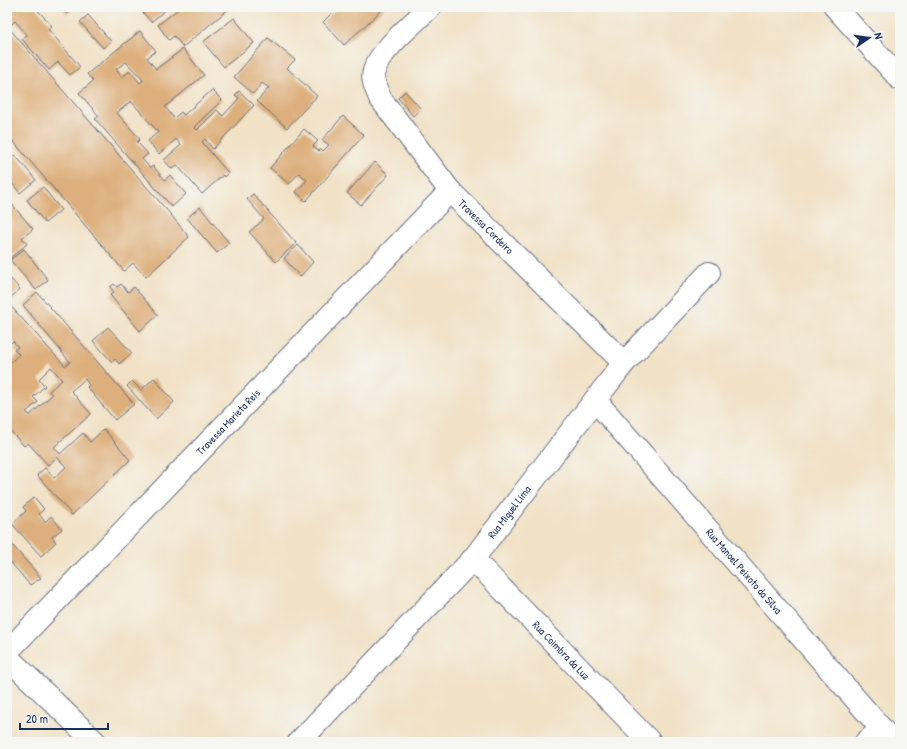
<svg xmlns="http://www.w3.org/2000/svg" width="907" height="749" viewBox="0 0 907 749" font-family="'Patrick Hand',sans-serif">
<rect width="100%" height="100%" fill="#f6f6f2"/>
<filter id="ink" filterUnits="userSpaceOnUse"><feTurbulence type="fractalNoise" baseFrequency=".025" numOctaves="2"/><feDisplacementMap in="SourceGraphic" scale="8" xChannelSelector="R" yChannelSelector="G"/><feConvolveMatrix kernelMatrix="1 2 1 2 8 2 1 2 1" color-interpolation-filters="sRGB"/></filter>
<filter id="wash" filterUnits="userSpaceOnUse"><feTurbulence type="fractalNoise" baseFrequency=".012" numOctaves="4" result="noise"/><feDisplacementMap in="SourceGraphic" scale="16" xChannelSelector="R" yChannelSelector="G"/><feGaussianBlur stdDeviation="0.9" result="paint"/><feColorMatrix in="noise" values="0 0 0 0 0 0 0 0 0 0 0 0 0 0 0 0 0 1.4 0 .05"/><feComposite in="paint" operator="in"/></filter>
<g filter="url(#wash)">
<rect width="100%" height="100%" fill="#f1e2c7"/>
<g id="blocks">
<path fill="#ddaf7b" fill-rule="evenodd" d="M7,7h28l17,19 -4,3 32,38 -10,8 -12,-13 -9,8 -27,-31 5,-4 -12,-14 -5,5 -3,-3z
M61,7h14l-8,7z
M138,7h31l-18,15z
M181,7h50l-48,40 -9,-11 -5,4 -11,-15z
M338,7h47l-41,38 -21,-23z
M88,15l23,26 -8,7 -23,-26z
M234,18l20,25 -30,24 -21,-25z
M7,26l164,189 18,22 -43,40 -13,-14 -9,8 -117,-137z
M140,31l16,20 -9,7 9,11 27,-20 21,26 -39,32 9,11 7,-6 3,3 28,-25 10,10 -28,27 3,3 20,-20 6,6 16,-18 -4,-3 4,-4 15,14 -41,44 -8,-10 -3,3 26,31 -4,4 -1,-2 -21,19 -25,-29 -5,4 -8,-9 17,-15 -5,-6 -17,15 -11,-13 10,-9 -27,-31 -14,12 23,26 -3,3 11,12 -6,5 8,9 3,-2 12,14 5,-5 16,19 -14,13 -77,-88 4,-3 -20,-23 14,-12 -6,-7zM126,62l17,18 -3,3 -10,-12 -8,6 -6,-8z
M268,38l27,22 -8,8 30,28 -30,32 -30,-27 12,-13 -7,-5 -9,11 -19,-17z
M405,91l16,18 -8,7 -15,-18z
M343,116l21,19 -58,66 -10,-9 11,-12 -8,-7 -10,11 -19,-16 34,-39 14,12 -5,5 6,5 2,-2 2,2 6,-6 -7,-5z
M15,155l21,25 -16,13 -13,-16v-16z
M375,162l13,13 -27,30 -14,-12z
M43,187l18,23 -16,13 -18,-23z
M253,194l43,49 -20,19 -27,-30 15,-13 -17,-20z
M10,202l23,27 -11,9 5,6 -18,15 -2,-3v-51z
M200,207l29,36 -12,10 -30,-35z
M298,245l15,17 -13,15 -16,-19z
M24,249l24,31 -12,10 -26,-30z
M7,275l13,14 -13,12z
M114,284l3,3 4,-3 7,8 6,-5 24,28 -18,16 -30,-36 4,-3 -4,-5z
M37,292l97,112 -19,16 -28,-33 2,-2 -4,-6 -14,12 20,23 -37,33 6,7 23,-21 7,9 14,-13 26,31 -58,55 -35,-40 8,-7 9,10 12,-11 -9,-10 -9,8 -20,-22 -4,3 -17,-19v-61l12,-12 -5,-4 4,-3 -5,-6 -6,6v-45l58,64 5,-4 -47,-57zM51,367l11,13 -13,11 3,4 -22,20 -4,-3 12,-10 -5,-5 12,-11 -6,-7z
M108,327l24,26 -13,11 -4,-5 -3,3 -19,-21z
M154,378l20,24 -18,17 -29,-33 5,-5 9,9z
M34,497l10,12 -5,5 6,8 6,-6 11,13 -10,8 4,5 -15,14 -29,-32 14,-13 -3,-4z
M7,539l34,39 -11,7 -23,-27z"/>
</g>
</g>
<g filter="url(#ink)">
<use href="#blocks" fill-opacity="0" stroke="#666e83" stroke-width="1"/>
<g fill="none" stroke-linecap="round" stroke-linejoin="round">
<defs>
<g id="minor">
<path id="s1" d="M430,7c-16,16 -50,43 -56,64 -3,8 3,20 6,27l70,93 174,172"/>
<path d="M835,7l65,72"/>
<path id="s2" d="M595,400l298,342"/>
<path id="s3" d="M473,559l177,183"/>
<path id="s4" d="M7,652l443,-461"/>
<path d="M7,657l88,85"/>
<path id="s5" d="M299,742l174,-183 122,-159 29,-37 85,-90"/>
<path d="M866,742l16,-13"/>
</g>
</defs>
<use href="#minor" stroke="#666e83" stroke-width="24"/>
<use href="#minor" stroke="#fff" stroke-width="22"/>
</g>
</g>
<g text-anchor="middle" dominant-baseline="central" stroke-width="4" stroke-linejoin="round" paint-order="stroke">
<g font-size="11" fill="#1b2f5e" stroke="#f6f6f2">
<text stroke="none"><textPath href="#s1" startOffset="281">Travessa Cordeiro</textPath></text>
<text stroke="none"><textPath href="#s4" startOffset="319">Travessa Marieta Reis</textPath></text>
<text stroke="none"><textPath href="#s5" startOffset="312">Rua Miguel Lima</textPath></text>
<text stroke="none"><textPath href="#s2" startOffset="227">Rua Manoel Peixoto da Silva</textPath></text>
<text stroke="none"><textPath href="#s3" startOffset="127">Rua Coimbra da Luz</textPath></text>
</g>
</g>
<rect width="907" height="749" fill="none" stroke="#f6f6f2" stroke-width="24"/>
<g transform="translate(869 38) rotate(77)" stroke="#f6f6f2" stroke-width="3" paint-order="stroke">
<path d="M0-3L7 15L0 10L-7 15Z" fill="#1b2f5e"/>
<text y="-6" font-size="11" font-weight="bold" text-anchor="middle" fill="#1b2f5e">N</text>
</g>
<path d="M20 723v6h88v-6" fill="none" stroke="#1b2f5e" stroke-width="2"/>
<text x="26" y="723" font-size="12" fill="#1b2f5e" stroke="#f6f6f2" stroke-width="3" paint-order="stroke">20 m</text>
</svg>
